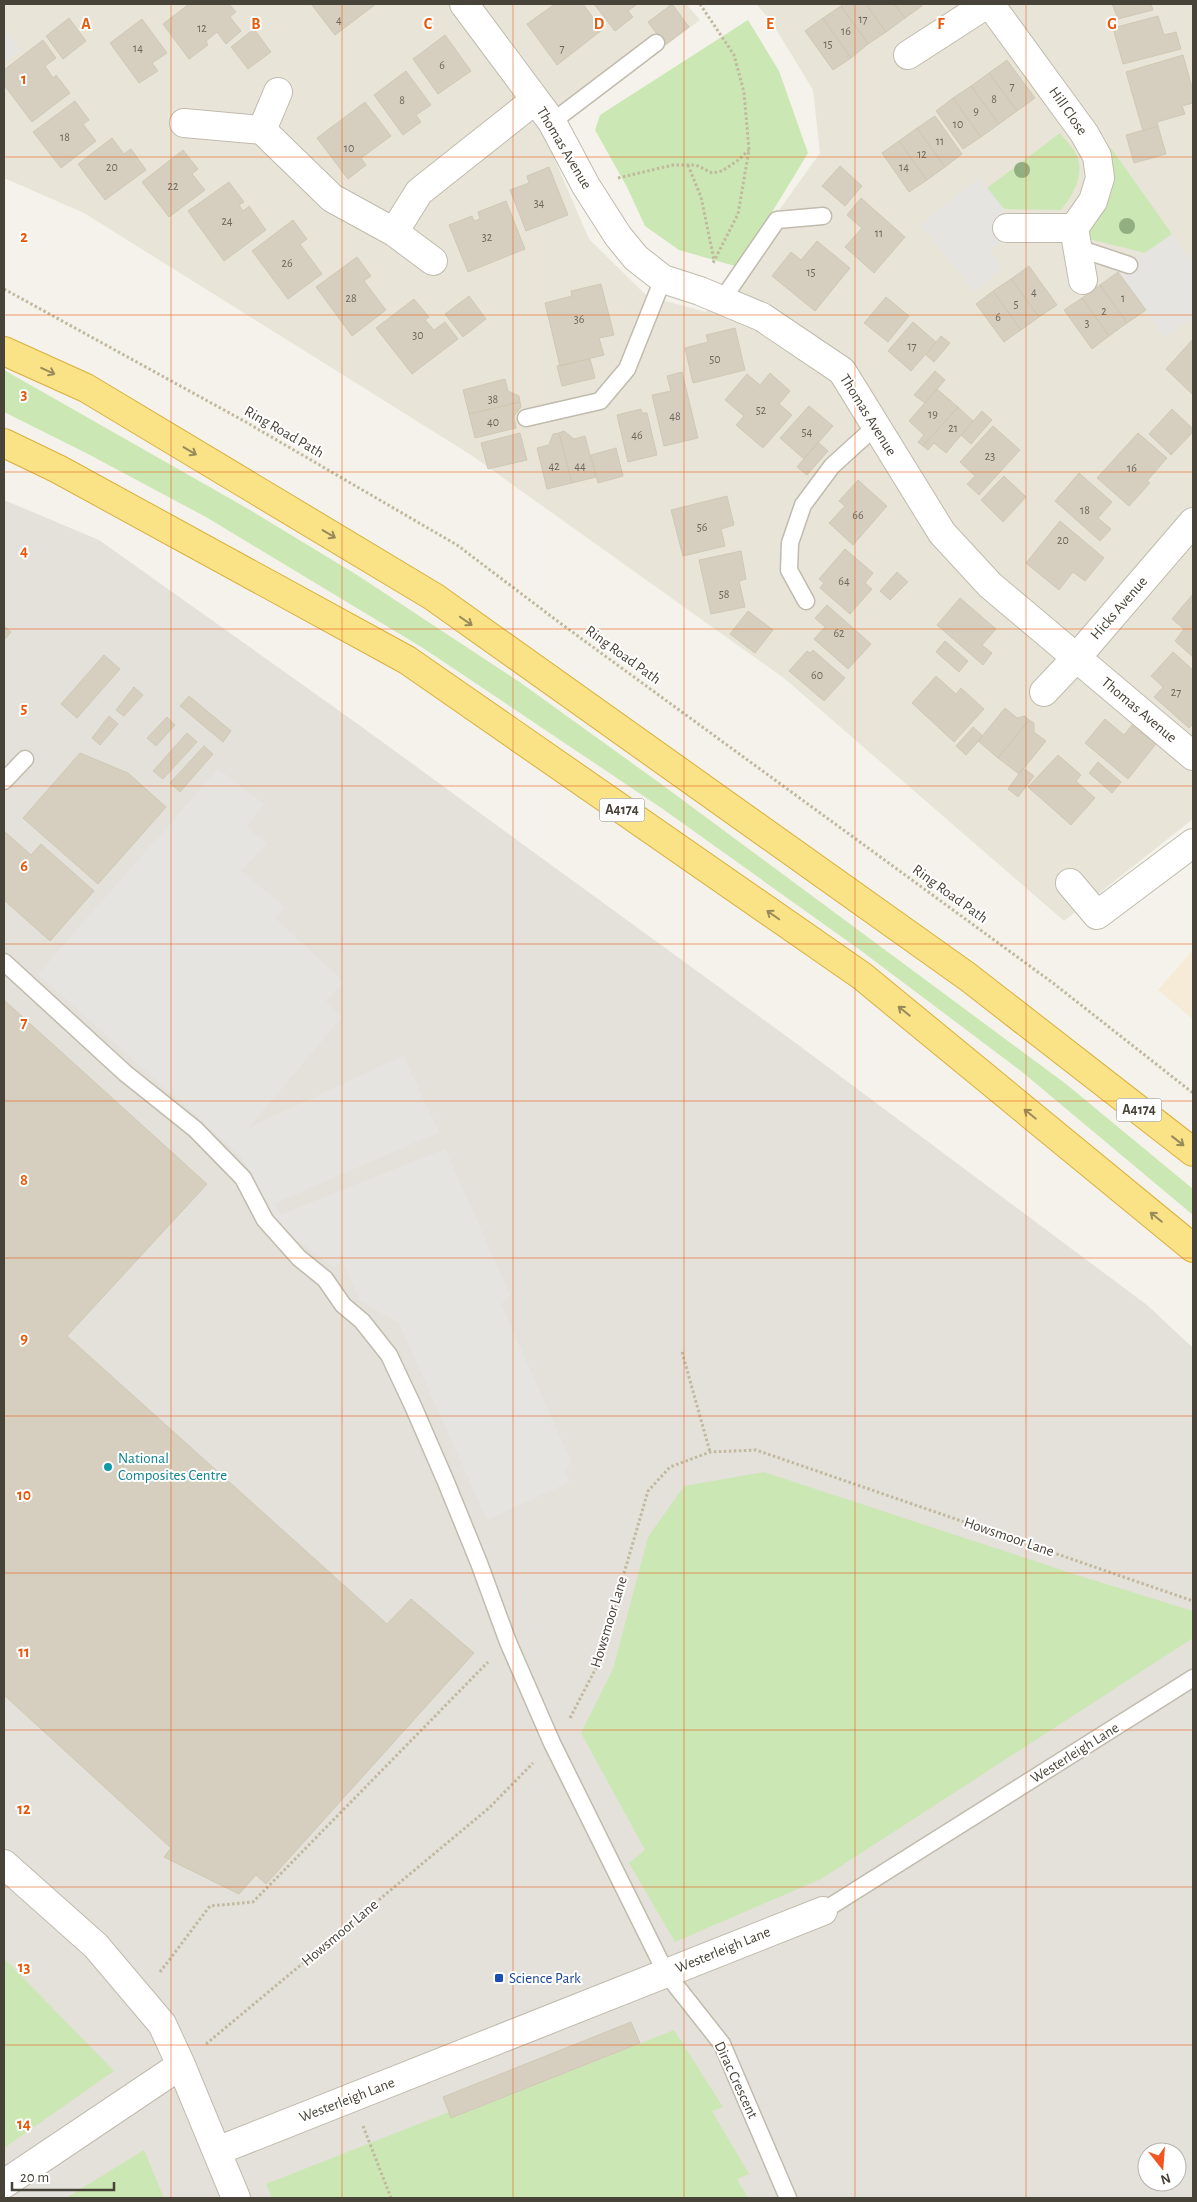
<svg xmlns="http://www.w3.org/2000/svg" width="1197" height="2202" viewBox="0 0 1197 2202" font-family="'Alegreya Sans',sans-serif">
<rect width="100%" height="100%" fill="#f4f2ea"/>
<path fill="#e8e5d8" d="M4,4h682l14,16 -155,117 44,102 58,57 59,16 114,-159 -7,-63 -42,-69 -15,-17h437v815l-129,102 -279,-242 -314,-224 -387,-242 -80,-35z"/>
<path fill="#f5ebd6" d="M1193,950v69l-35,-29z"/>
<path fill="#e4e1db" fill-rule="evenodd" d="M4,500l95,40 256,182 438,319 354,264 46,43v850h-1189zM1147,2152h30v30h-30z"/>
<path fill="#cbe7b4" d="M748,20l31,51 29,82 -34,56 -39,57 -56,-16 -34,-24 -18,-39 -32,-57 5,-15z
M1060,133c5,7 14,15 17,23 8,19 -5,41 -16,54l-57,-1 -17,-21z
M1111,148l61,86 -27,19 -60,-15 26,-66z
M4,370l246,140 107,65 164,108 140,101 405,300 127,105v26l-172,-144 -161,-121 -200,-143 -237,-159 -217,-131 -118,-63 -84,-42z
M764,1472l310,102 119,37v27l-372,241 -146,63 -46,-79 16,-13 -64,-117 32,-64 35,-132 36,-51z
M4,1958l110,113 -110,77z
M674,2030l49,77 -11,4 37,63 -12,5 11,19h-476l-6,-14 183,-72 3,6z
M144,2150l20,48h-98z"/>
<path fill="#e6e4e1" d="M4,27l17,23 -17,13z
M979,178l25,31 4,27 -18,15 13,17 -29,23 -53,-66z
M1172,234l21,29v55l-28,20 -47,-66z
M218,769l46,35 -18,23 21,16 -26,28 44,36 -10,11 69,64 -18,19 16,16 -94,111 155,-72 36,76 -164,71 5,12 165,-66 65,146 -9,9 70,158 -6,9 4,11 -82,38 -88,-197 -39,-22 -18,-41 -8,7 -60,-43 -32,-67 -204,-183z"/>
<path fill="#d6cfbf" stroke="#d0c8b3" d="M189,4h40l7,8 -6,5 11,14 -15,13 -9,-12 -11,9 2,4 -19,14 -26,-35z
M311,4h65l-41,31z
M555,4h28l19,26 -45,35 -30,-41z
M594,4h43l-9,7 5,6 -18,14z
M672,4l17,23 -24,18 -17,-23z
M844,4h22l20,28 -18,12 -27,-38z
M866,4h28l11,14 -19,14z
M894,4h27l1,2 -17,12z
M1112,4h39l2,6 -35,9z
M841,6l27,38 -17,14 -28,-40z
M1158,16l6,19 12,-3 5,17 -58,15 -10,-36z
M69,18l17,23 -23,18 -17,-23z
M823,18l28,40 -18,12 -28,-39z
M142,19l25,34 -15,10 6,8 -19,12 -29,-40z
M254,29l17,23 -23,17 -17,-22z
M445,35l26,36 -33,23 -25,-35z
M43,40l13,18 -11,8 8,12 3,-3 14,18 -38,29 -28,-37v-15z
M1183,55l10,36v12l-11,3 3,8 -28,8 1,4 -15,5 -17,-59z
M1007,60l28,38 -18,13 -28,-38z
M406,71l25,34 -15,10 5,7 -18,13 -29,-40z
M989,73l28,38 -18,13 -28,-38z
M971,86l28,38 -18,13 -28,-39z
M953,98l28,39 -18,12 -27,-38z
M75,101l14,19 -6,4 13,17 -35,27 -28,-36z
M365,102l26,34 -30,22 5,7 -18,14 -31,-41z
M935,116l27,38 -17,13 -28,-39z
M1158,126l8,28 -32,9 -8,-28z
M917,128l28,39 -18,13 -28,-39z
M112,138l12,16 7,-5 15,21 -41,30 -27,-36z
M899,141l28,39 -18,12 -27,-39z
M183,150l15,19 -6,5 13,16 -36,27 -27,-35z
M840,166l22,20 -17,20 -23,-20z
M549,167l19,48 -42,16 -16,-41 19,-7 -2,-7z
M229,182l15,20 -5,3 4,6 6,-5 17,24 -42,31 -36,-50z
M861,198l44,39 -31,36 -29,-26 17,-19 -15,-13z
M506,201l19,48 -57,23 -19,-47 23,-9 2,5 6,-2 -2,-7z
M293,220l14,19 -7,5 22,30 -34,25 -36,-48z
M817,241l33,27 -35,43 -43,-35 19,-24 10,8z
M357,257l14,19 -7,5 22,29 -34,26 -36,-49z
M1029,266l28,39 -18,12 -28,-38z
M1118,272l28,38 -19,13 -27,-38z
M1011,279l28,38 -18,13 -28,-39z
M601,284l13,51 -15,3 5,17 -44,11 -15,-63 27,-7 -1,-5z
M1100,285l27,38 -18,13 -27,-38z
M993,291l28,39 -17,12 -28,-38z
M469,296l17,23 -23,18 -18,-23z
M886,297l23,19 -21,26 -24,-19z
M1082,298l27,38 -17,13 -28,-39z
M414,299l15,18 -4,3 9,10 11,-8 13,17 -46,35 -36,-46z
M913,322l23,20 -25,29 -23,-20z
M735,328l10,42 -52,13 -8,-35 23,-6 -2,-7z
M941,336l9,7 -16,19 -8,-7z
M1193,339v56l-27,-26z
M590,359l5,19 -33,8 -5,-20z
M935,371l10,9 -20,23 -11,-8z
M682,372l16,66 -34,8 -12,-51 19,-4 -4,-15z
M770,373l20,18 -11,13 13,11 -29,33 -27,-23 8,-9 -19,-16 22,-26 13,11z
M505,379l3,12 11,5 1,6 -51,12 -6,-24z
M937,389l21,18 -35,39 -5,-4 6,-7 -15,-14z
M520,402l1,5 -7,9 2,12 -41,10 -6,-24z
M809,406l24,20 -29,33 -24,-21z
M958,407l15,14 -27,32 -12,-10 -6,7 -5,-4z
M641,409l1,4h5l10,42 -29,7 -11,-47z
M1172,409l21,20v3l-22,23 -22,-21z
M982,411l10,9 -21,24 -10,-9z
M993,426l27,24 -41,45 -12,-11 8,-8 -15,-14z
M564,431l10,8 11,-3 11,41 -24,6 -13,-50z
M520,433l7,27 -39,9 -7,-26z
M559,433l13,50 -25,6 -10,-41 12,-3 4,-11z
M1138,433l29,25 -20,23 3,2 -21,23 -32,-28z
M818,442l10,9 -21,24 -10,-8z
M616,448l7,28 -25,7 -7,-28z
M1079,473l33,29 -14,16 13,11 -11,12 -45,-40z
M1004,476l22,21 -23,25 -22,-22z
M858,480l29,26 -34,39 -24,-22 16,-17 -6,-5z
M727,496l7,29 -13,4 4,17 -42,10 -12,-46z
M1060,521l44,37 -19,23 -12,-9 -14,18 -33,-27z
M845,549l28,24 -8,10 7,6 -22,25 -30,-26 4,-5 -5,-4z
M741,551l5,28 -7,2 6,26 -34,7 -12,-54z
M897,572l11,10 -18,18 -10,-9z
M1193,594v63l-18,-16 9,-12 -12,-10z
M960,598l36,31 -14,16 10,8 -9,12 -46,-40z
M827,605l44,39 -23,25 -34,-30 11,-12 -10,-9z
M748,611l25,19 -18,23 -25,-19z
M4,626l7,6 -7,8z
M945,641l23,20 -9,11 -23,-20z
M813,650l32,28 -21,23 -35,-30 18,-20 3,2z
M1173,652l20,18v54l-4,4 -35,-31 9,-10 -12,-11z
M104,655l16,14 -43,49 -16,-14z
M936,676l20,18 5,-6 23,21 -30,33 -42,-39z
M134,687l9,8 -19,21 -8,-6z
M189,696l42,35 -8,11 -43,-36z
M1005,708l12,10 8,-2 4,4 -31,38 -20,-17z
M109,716l9,8 -18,21 -8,-7z
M167,717l8,8 -19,21 -9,-8z
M1105,719l19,16 8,-10 24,19 -28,35 -43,-36z
M1029,720l5,3v9l12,9 -27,33 -21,-16z
M973,727l10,9 -17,19 -10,-9z
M187,733l10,9 -34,37 -10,-8z
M204,746l9,8 -33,38 -10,-9z
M80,753l48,20 38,34 -68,77 -75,-66z
M1058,755l23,20 -5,6 19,17 -24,27 -43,-38z
M1098,762l23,20 -9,11 -23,-20z
M1023,768l11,8 -16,21 -10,-8z
M4,831l27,24 10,-11 53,47 -44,50 -46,-41z
M4,1000l203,184 -140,152 320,288 24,-25 63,54 -208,231 -10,-9 -17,19 -75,-37 7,-9 -167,-153z
M631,2022l9,21 -189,75 -8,-21z"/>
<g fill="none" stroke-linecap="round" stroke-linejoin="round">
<defs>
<path id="service" d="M552,122l104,-79
M1078,248l51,17
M722,300l55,-80 46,-4
M526,418l74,-17 27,-32 36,-90
M806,601l-17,-31 1,-27 13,-38 29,-39 44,-40
M4,781l21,-22
M4,962l121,111 70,56 48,49 22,42 34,38 26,21 18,26 19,16 27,34 24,51 33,76 33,81 29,79 44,101 114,230 56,71 66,154
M823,1911l370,-233"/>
<path id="minor" d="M464,4l88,118 34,64 32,50 18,22 27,21 37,12 62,26 80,54 100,162 48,52 203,171
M990,4l94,129 13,23 3,22 -7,23 -19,27 9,52
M908,55l79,-51
M184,123l78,7 70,68 62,34 25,-40 116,-92
M262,130l16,-38
M1007,228h67
M394,232l39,29
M1044,692l33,-35 116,-135
M1070,883l27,32 96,-72
M4,1864l92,82 66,78 19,41 55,133
M217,2151l606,-240
M4,2184l177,-119"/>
<path id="trunk" d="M4,351l82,37 348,209 534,380 225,175
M4,443l54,26 349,191 455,316 331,272"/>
</defs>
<use href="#service" stroke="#c0bbac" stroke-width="19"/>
<use href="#minor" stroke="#c0bbac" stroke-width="30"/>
<use href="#trunk" stroke="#dab03e" stroke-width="30"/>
<path stroke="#c1b89e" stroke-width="3" stroke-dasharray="2.5 2.5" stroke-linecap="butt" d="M700,4l34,51 10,37 5,58 -11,64 -25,49
M688,165l13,32 13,63
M618,178l55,-13h23l16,8 10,-2 15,-10 12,-11
M4,289l240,132 213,124 103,78 493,360 140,110
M682,1352l28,100
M570,1718l27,-52 51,-175 22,-24 40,-15 46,-2 437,151
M160,1972l50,-66 43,-4 235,-240
M206,2044l283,-236 44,-45
M363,2126l28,72"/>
<use href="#service" stroke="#fff" stroke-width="16"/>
<use href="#minor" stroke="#fff" stroke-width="28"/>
<use href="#trunk" stroke="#fae286" stroke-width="28"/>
</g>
<g fill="#92af82">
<circle cx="1022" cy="170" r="8"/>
<circle cx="1127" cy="226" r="8"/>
</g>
<defs><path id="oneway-shaft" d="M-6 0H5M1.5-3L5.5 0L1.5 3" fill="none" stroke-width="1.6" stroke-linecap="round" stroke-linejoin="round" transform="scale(1.25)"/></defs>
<g stroke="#988b5b">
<use href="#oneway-shaft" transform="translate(48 371) rotate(25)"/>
<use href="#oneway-shaft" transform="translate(190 451) rotate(31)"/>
<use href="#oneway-shaft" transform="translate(329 534) rotate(31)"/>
<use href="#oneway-shaft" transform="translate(466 621) rotate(35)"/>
<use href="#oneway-shaft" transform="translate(773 915) rotate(-145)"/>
<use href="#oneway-shaft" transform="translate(904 1011) rotate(-141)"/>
<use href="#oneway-shaft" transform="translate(1030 1114) rotate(-141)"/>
<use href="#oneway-shaft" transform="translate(1178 1141) rotate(38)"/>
<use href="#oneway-shaft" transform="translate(1156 1217) rotate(-141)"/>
</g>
<path fill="none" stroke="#e8590c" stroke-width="1" stroke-opacity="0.55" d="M171,4v2194M342,4v2194M513,4v2194M684,4v2194M855,4v2194M1026,4v2194M4,157h1189M4,315h1189M4,472h1189M4,629h1189M4,786h1189M4,944h1189M4,1101h1189M4,1258h1189M4,1416h1189M4,1573h1189M4,1730h1189M4,1887h1189M4,2045h1189"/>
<circle fill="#0f9aa8" stroke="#fff" stroke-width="2" cx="108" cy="1467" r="5"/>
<rect fill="#1a4fb4" stroke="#fff" stroke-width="2" x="494" y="1973" width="10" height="10" rx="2.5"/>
<g text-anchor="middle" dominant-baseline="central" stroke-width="4" stroke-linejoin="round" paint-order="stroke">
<g font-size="12" fill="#6c665a">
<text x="863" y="19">17</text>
<text x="339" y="20">4</text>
<text x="202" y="28">12</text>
<text x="846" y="31">16</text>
<text x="828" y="44">15</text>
<text x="138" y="48">14</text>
<text x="562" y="48">7</text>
<text x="442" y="65">6</text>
<text x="1012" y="86">7</text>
<text x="994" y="99">8</text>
<text x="402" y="100">8</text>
<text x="976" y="111">9</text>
<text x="958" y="124">10</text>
<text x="65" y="137">18</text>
<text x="940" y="141">11</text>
<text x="349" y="148">10</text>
<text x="922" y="154">12</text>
<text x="112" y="167">20</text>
<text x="904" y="167">14</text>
<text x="173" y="186">22</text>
<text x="539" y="203">34</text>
<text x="227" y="221">24</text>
<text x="879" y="233">11</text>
<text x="487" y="237">32</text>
<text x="287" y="263">26</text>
<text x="811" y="272">15</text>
<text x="1034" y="292">4</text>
<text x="351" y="298">28</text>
<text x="1123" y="298">1</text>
<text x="1016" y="304">5</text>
<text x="1104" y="311">2</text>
<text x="998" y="317">6</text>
<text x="579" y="319">36</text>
<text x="1087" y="323">3</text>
<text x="418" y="335">30</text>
<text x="912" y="346">17</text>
<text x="715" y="359">50</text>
<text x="493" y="399">38</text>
<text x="761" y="410">52</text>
<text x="933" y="414">19</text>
<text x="675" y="416">48</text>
<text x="493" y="422">40</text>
<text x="953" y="428">21</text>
<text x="807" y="432">54</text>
<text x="637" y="435">46</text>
<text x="990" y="456">23</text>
<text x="554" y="466">42</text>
<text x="580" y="466">44</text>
<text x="1132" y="468">16</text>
<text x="1085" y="510">18</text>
<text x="858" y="515">66</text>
<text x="702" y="527">56</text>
<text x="1063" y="540">20</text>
<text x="844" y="581">64</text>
<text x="724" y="594">58</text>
<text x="839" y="633">62</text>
<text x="817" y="675">60</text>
<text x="1176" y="692">27</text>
</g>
<g fill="#fff" stroke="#7f7b74" stroke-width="1">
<rect x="599.5" y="798.5" width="45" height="23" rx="4"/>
<rect x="1116.5" y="1098.5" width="45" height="23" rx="4"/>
</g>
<g font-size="14" font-weight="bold" fill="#484338">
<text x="622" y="810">A4174</text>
<text x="1139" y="1110">A4174</text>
</g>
<g font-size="15" fill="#484338" stroke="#fff">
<text transform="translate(1068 111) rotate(55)">Hill Close</text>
<text transform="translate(564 148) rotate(59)">Thomas Avenue</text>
<text transform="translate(868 415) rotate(58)">Thomas Avenue</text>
<text transform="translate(284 432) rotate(30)">Ring Road Path</text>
<text transform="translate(1119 608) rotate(-49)">Hicks Avenue</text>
<text transform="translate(623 655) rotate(36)">Ring Road Path</text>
<text transform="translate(1139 710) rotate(40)">Thomas Avenue</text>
<text transform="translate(950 894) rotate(36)">Ring Road Path</text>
<text transform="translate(1009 1537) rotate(19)">Howsmoor Lane</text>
<text transform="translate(609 1622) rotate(-73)">Howsmoor Lane</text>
<text transform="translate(1075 1753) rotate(-32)">Westerleigh Lane</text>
<text transform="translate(340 1933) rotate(-40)">Howsmoor Lane</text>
<text transform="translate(723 1950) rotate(-22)">Westerleigh Lane</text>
<text transform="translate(736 2080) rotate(65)">Dirac Crescent</text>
<text transform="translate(347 2100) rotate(-21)">Westerleigh Lane</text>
</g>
<g font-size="15" fill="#0d838f" stroke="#fff" text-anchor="start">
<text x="118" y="1458">National<tspan x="118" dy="17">Composites Centre</tspan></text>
</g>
<g font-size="15" fill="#164399" stroke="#fff" text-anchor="start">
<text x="509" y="1978">Science Park</text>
</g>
</g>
<g font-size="16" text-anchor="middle" font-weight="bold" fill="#e8590c" stroke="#fff" stroke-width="4" stroke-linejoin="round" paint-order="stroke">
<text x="86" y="29">A</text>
<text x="256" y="29">B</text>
<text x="428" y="29">C</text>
<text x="599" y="29">D</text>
<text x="770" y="29">E</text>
<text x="941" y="29">F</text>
<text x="1112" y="29">G</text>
<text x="24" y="84">1</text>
<text x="24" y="242">2</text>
<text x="24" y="399">3</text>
<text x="24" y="556">4</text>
<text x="24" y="713">5</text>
<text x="24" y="871">6</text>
<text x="24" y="1028">7</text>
<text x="24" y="1185">8</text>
<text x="24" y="1343">9</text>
<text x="24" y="1500">10</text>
<text x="24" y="1657">11</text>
<text x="24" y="1814">12</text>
<text x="24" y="1972">13</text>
<text x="24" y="2129">14</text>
</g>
<rect width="1197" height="2202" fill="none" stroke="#484338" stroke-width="10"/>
<g transform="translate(1162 2167) rotate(163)"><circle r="24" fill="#ffffff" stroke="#b6b4af"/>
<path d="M0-4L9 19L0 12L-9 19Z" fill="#f45621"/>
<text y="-8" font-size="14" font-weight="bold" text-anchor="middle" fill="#484338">N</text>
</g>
<path d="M12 2182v8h102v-8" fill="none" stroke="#484338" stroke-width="2.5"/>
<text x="20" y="2182" font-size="15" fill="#484338" stroke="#ffffff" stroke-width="4" paint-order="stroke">20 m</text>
</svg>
